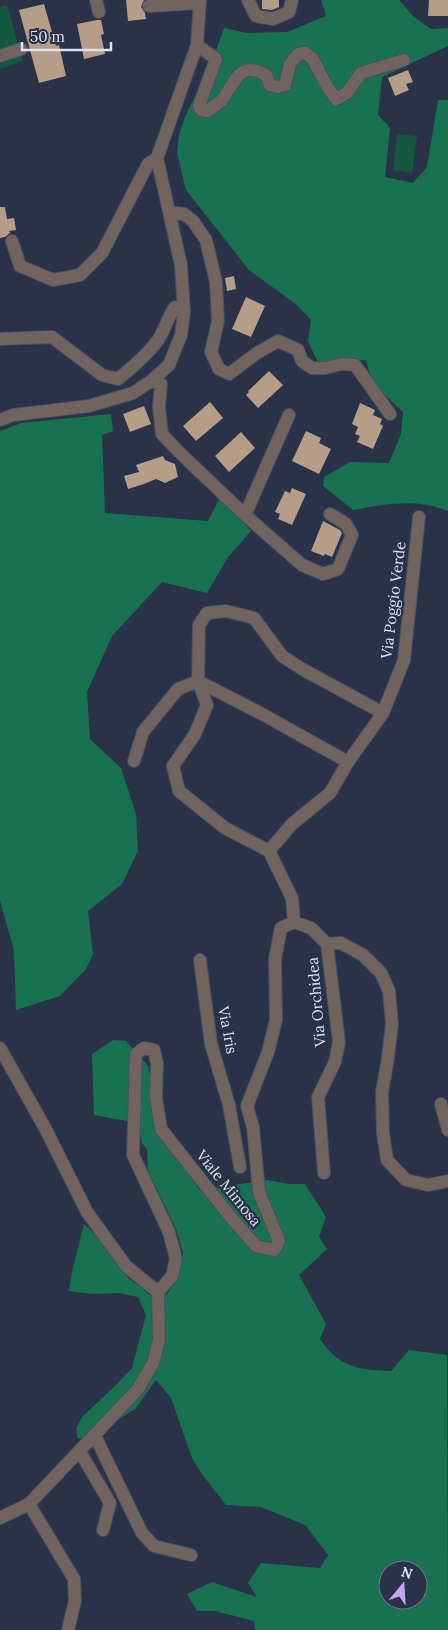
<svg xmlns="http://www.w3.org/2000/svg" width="448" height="1630" viewBox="0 0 448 1630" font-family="Lora,serif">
<rect width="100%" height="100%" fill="#293248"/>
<path fill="#14583f" d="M7,5l16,56 -23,8v-62z
M397,134l20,2 -5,37 -19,-3z"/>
<path fill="#187252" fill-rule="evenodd" d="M321,0h78l14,16 18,13 17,-1v18l-66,31 -4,38 12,13 -5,49 28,6 14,-16 11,-67h10v411c-32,-13 -62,-7 -95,-1l-30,-24 1,-9 26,-15 39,1 12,-29 2,-22 -31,-29 -6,-23 -48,2 -10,-20 3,-22 -14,-15 -48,-35 -63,-80 -9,-37 2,-18 6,-18 28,-58 11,-31 23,5 40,-1 39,-16z
M111,414l2,17 -11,4 3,78 103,8 12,-23 31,33 -23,26 -21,36 -45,-11 -50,54 -25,56 3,47 31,29 15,46 2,37 -16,33 -34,27 5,43 -7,15 -26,27 -44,14 -2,-60 -14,-49v-470l21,-8z
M113,1040l13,1 22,25 4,19 1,26 46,79 69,-10 20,4h17l21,33 -7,20 8,12 -28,26 27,49 -6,15c18,28 39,31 71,32l18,-21 38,5 1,275h-193l-1,-9 -39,-10h-18l-10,-17 25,-12 45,15 -9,-14 13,-20 59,5 8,-13 -23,-30 -44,-18 -35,-2 -24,-31 -10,-16 -21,-60 -15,-18 -21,29 -16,10 -15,2 -15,14 -11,4 -2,-10 6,-12 34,-32 16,-17 14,-53 -8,-18 -20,-4 -26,1 -23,-3 3,-19 12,-48 15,14 17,26 15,17 11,6 7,8 18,-1 11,-18 5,-23 -7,-24 -28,-58 -1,-22 -5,-6 -4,-20 -44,-8 -2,-61zM388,1570h30v30h-30z"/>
<path fill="#b69d88" d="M126,0h18l-3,7 4,6 1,6 -18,2z
M262,0h17v7l-7,3 -10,-1z
M429,0h19v16h-20z
M44,4l12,42 3,-1 7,31 -27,7 -20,-73z
M97,20h4l3,14 -3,1 4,19 -21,5 -7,-35z
M408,70l5,12 -7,2 3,6 -14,6 -7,-18z
M0,207h5l2,12 7,-1 2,12 -7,1 1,2 -5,4 -5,1z
M234,276l2,13 -9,2 -2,-13z
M246,297l19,9 -14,31 -19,-8z
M269,371l14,14 -25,23 -12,-13 3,-3 -1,-1z
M210,402l13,16 -27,23 -13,-15z
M360,403l15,7 -2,5 9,4 -2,5 3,2 -10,23 -16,-7 3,-6 -5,-2 3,-7 -6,-3z
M144,406l7,18 -21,8 -7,-18z
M306,431l15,7 -2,5 12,6 -12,25 -27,-13z
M241,432l14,16 -26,24 -14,-16z
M163,456l2,4 10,4 3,13 -13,6 -9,-4 -12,5 -16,5 -4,-13 15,-4 -3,-7z
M292,488l14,6 -14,31 -14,-6 2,-5 -5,-2 10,-21 5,2z
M323,521l17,9 2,3 -10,24 -7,-3 -1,2 -13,-5z"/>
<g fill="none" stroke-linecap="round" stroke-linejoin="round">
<defs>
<path id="minor" d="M96,0l3,12
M248,0l8,16 17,3 16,-7 3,-12
M149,6l51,-3
M197,45l19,14 -17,47 2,4 7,1c4,-4 10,-7 13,-10 14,-16 16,-42 45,-26l4,10 8,2 7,-2 5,-21 8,-10 7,-1 7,5 16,30 8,11 11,-6 14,-20 43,-13
M0,56l21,-7
M170,212l14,2 9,7 13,19 10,42 2,39 -7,31 8,17 10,5 28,-21 21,-12 20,9 4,11 10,7h13l17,-4 13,1 35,49
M12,241l8,25 33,14 27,-5 22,-22 46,-89 9,-6
M0,339l52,-2 50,38 16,4c15,-12 29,-24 40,-39 7,-10 9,-22 17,-33l9,5
M151,381l10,3 -2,23 3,27 17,18 66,63 57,50 21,9 15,-5 14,-34 -6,-11 -16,-10
M0,420l13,-5 76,-9 44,-13 18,-12 18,-16 12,-30 3,-23 -3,-47 -24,-107 40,-113 3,-45
M245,515l44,-100
M134,761l9,-29 35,-43 20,-8 9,24 -12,29 -22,32 6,25 46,37 44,23
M348,762l-86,-48 -64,-33 1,-56 8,-12 19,-2 28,7 28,38 20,13 81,44
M294,922l-2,-24 -23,-47 23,-27 38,-31 18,-31 35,-49 21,-53 15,-143
M200,960l11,84 18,61 11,62
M0,1048l45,80 42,84 39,54 32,26 14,-16 4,-17 -7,-27 -36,-77 3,-101 8,-6 10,2 3,13 -1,34 5,32 68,86 27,31 18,4 5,-9 -20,-49 -6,-65 -6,-21 21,-54 8,-32 -1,-61 6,-31 13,-6 17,6 16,16 14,-1 22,12 18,18 8,18 3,33 -4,34 -6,34 1,41 4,27 19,20 22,5 20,-4
M441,1104l7,26
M324,1173l-6,-76 17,-35 4,-20 -12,-98
M95,1436l47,97 12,13 37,9
M80,1452l30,51 -7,27
M29,1504l45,75 1,22 -7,29
M0,1518l29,-14 109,-115 15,-26 6,-23 -1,-48"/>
</defs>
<use href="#minor" stroke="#464e63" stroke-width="14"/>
<use href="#minor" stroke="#71645f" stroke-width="12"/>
</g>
<g text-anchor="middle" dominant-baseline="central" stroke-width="5" stroke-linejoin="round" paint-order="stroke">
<g font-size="15" fill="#dde3f2" stroke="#293248">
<text transform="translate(393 600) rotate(-83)">Via Poggio Verde</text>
<text transform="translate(316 1002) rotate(-95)">Via Orchidea</text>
<text transform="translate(228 1030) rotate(79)">Via Iris</text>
<text transform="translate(229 1188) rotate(51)">Viale Mimosa</text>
</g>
</g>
<g transform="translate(403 1585) rotate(18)"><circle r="24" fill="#293248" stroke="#71798c"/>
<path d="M0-4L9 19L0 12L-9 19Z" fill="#c3a7f2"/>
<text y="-8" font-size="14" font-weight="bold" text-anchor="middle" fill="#dde3f2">N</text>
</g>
<path d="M22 42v8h89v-8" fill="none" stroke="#dde3f2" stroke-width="2.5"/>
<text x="30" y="42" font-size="15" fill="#dde3f2" stroke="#293248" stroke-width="4" paint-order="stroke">50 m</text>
</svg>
